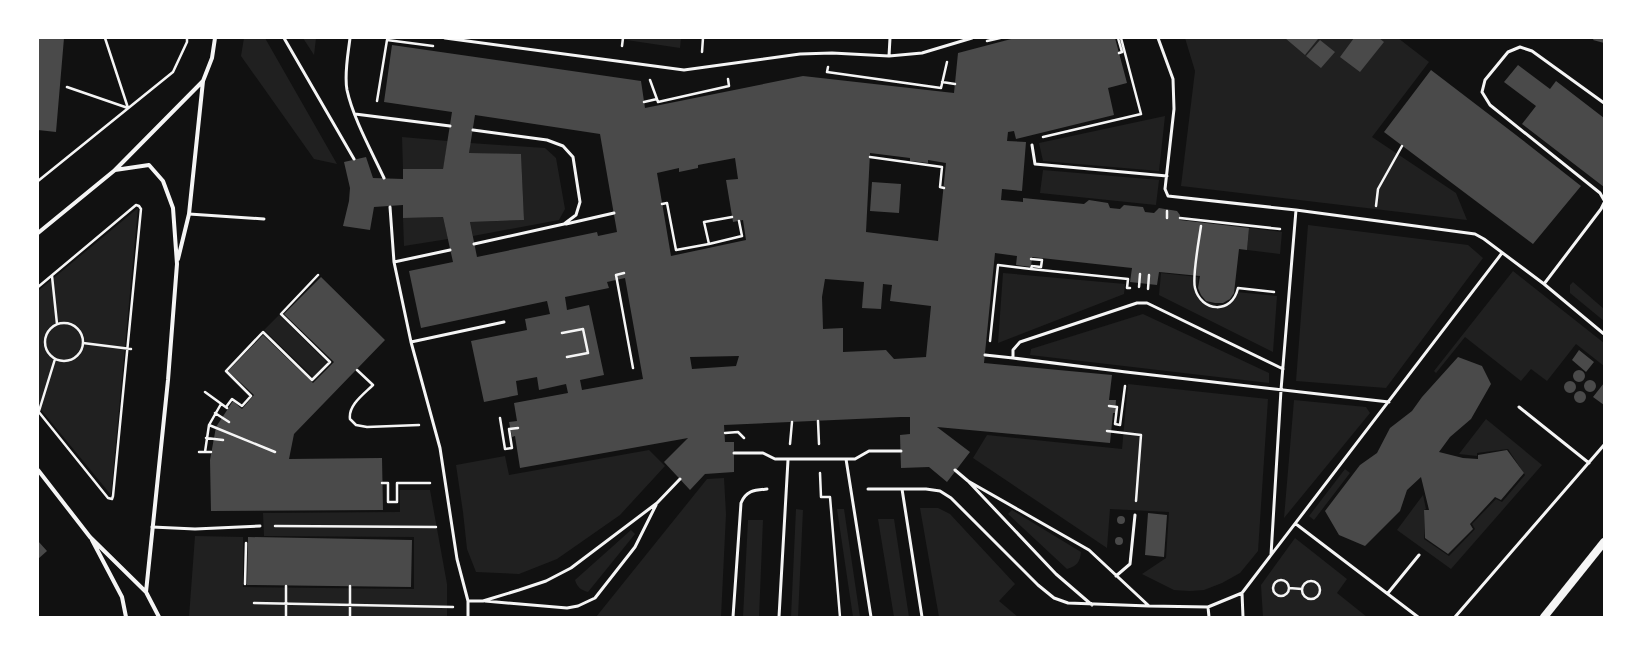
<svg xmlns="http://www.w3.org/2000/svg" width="1642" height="655" viewBox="0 0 1642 655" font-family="'IBM Plex Serif',serif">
<rect width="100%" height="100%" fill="#111"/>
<path fill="#202020" d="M244,38h21l72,126 -23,-5 -73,-103z
M303,38h13l-2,17z
M613,38h68l-1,10z
M1185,38h213l31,24 -57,75 84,56 11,27 -286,-34 14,-115z
M1165,116l-6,55 -116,-10 -4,-18z
M402,137l46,4 -5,28h-40z
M470,143l75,5 11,10 9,51 -6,11 -86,16 -3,-14 54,-2 -3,-65 -52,-2z
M1043,170l116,10 -3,25 -116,-12z
M138,208l-27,287 -73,-89v-115z
M443,217l5,22 -44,7 -1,-28z
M1308,225l160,20 15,13 -97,130 -90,-7z
M1249,228l33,4 -2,22 -33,-4z
M1513,271l91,72v23l-28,-22 -29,37 -16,-12 -10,12 -56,-44 -29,36 -2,-2z
M1003,273l122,11 -1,10 -126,49z
M1161,273l37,4c0,4 -1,9 -1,12 3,14 24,21 34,11 2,-2 3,-6 5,-8l41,4 -4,56 -114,-57z
M1573,282l31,27v12l-34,-28v-8z
M1143,314l126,59v10l-239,-28 1,-6z
M279,315l48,47 -14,15 -49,-47z
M1128,384l140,15 -10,152 -18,22 -18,10 -18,7 -14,1 -16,-1 -32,-16 24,-16 3,-46 -59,-3 -3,39 -134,-90 14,-23 135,14z
M1294,400l72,7 4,6 -86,105z
M1486,419l56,46 -91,104 -54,-39 26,-35 3,14 -2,1v29l25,17 26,-27 -3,-5 24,-25 6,3 23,-27 -17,-26 -31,4v3l-18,-2z
M649,450l16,16 -45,49 -63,44 -38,15 -43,-2 -9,-23 -4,-37 -7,-47 49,-9 4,19z
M1345,469l5,4 -36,47 -5,-4z
M724,478l2,36 -5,103h-125l111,-138z
M400,490h30l17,94v33h-258l6,-81 48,1v50l171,2v-52l-150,-1 -1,-23 137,-1z
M920,508h18l12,6 65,70 -16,17 19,16h-79z
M796,509l7,1 -5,107h-7z
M837,509h7l16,108h-7z
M1012,510l69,42c-1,10 -4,14 -14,17l-59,-55z
M878,519h16l15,98h-15z
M748,520h15l-4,97h-16z
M631,530l4,4 -47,58c-7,-2 -11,-5 -13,-12z
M1295,538l52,41 -10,14 30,24h-104l-2,-32z"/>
<path fill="#4a4a4a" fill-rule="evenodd" d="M38,38h26l-8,94 -18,-2z
M1015,38h100l12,45 -19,5 6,27 -98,24 -2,-8 -6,1 -1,9 19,1 -4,49 -20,-2 -1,11 22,2v-4l61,6 5,-4 19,3 2,5 10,1 4,-4 19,2 2,5 9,1 5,-5 18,3 3,4v5l69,8 -2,22 -8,-1 -5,44 -4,6 -7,4h-8l-9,-2 -5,-6 -3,-7 2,-12 -41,-4 -2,13 -27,-3 2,-14 -100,-11 -1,10 -15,-2 1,-9 -22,-3 -11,110 128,12 -3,25h7l-1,13h-2l-3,30 -173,-16 33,25 -23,30 -18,-15 -28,1 -1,-33 10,-1v-17h-9l-177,8 1,17h9v30l-29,2 -15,16 -26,-28 24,-24 -168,30 -5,-32 -3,1 -3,-15 8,-1 -3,-18 54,-10 -2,-9 -27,6 -2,-13 -21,4 2,14 -34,7 -13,-61 56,-11 -2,-11 25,-5 -3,-13 -126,27 -12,-57 44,-9 -10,-45 -40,1v-13l-29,2 -4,23 -27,-4 6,-25 1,-13 -6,-26 22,-5 7,21 30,1v-10h40l9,-57 -68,-10 8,-57 249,36 4,27 158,-32 151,17 4,-40zM475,115l125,19 17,98 -19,4 -1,-4 -120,25 -7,-35 54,-2 -3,-66 -52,-1zM870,153l40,5v3l18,2v-3l18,3 -8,78 -72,-9zM735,158l3,21 -12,1 7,42 10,-2 3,20 -75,16 -14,-83 22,-5v4l19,-4v-3zM625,278l18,101 -61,11 -2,-10 24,-5 -15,-70 -22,5 -2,-13 44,-9 -2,-6zM825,279l39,3 -2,26 19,1 2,-25 9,1 -2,16 41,5 -5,51 -32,2 -8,-9 -43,2v-24l-20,1 -1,-32zM739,356l-3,10 -44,3 -2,-12z
M1285,38h31l2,1 -13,16z
M1354,38h25l5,4 -24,30 -20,-15z
M1594,38h10v5l-11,-3z
M1320,40l15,12 -14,16 -15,-12z
M1518,65l32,24 6,-8 48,37v69l-82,-63 14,-18 -32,-24z
M1431,70l85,65 65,51 -48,58 -149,-112z
M872,182l29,2 -2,29 -29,-2z
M321,277l64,63 -91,94 -5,25 93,-1 1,52 -172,1 -1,-51 6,-33 17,-26 9,8 12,-14 -26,-24 35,-36 50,48 21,-21 -50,-48z
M1579,350l15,12 -8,10 -14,-12z
M1458,357l24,9 9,18 -20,35 -21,18 -11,15 24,6 15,1v-4l29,-5 17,23 -23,27 -6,-3 -25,27 3,5 -25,25 -23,-16 -1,-28h5l-8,-33 -14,13 -7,21 -35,35 -26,-11 -14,-24 35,-46 17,-12 13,-25 22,-17 10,-14z
M1573 376a6 6 0 1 1 12 0a6 6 0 1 1-12 0Z
M1584 386a6 6 0 1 1 12 0a6 6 0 1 1-12 0Z
M1564 387a6 6 0 1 1 12 0a6 6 0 1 1-12 0Z
M1604,383v22l-11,-8z
M1574 397a6 6 0 1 1 12 0a6 6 0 1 1-12 0Z
M1148,513l19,2 -3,42 -19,-2z
M1117 520a4 4 0 1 1 8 0a4 4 0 1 1-8 0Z
M1115 541a4 4 0 1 1 8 0a4 4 0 1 1-8 0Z
M248,537l164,3 -1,47 -164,-2z
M38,541l9,10 -9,8z"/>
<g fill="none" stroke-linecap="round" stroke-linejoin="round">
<path stroke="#f5f5f5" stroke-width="2.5" d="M1118,38l4,14 -3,1
M987,41l13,-3
M622,46l1,-8
M702,52l1,-14
M828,67l-1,5 114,16 6,-26
M650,80l8,22 71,-16 -1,-7
M942,82l13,2
M67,87l61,21 -23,-70
M377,101l10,-61 46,6
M644,102l13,-3
M1043,137l98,-23 -20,-76
M870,157l72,10 -2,20 4,1
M38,181l135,-109 14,-30v-4
M662,204l5,-1 9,47 33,-6 -5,-22 28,-5
M1376,206l2,-17 24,-43
M1167,218v-7
M1180,218l100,11
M1201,226c-2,14 -9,51 -6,62 6,24 37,27 43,0l36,4
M709,244l33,-8 -3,-15
M1031,259l11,1 -1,7 -9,-1
M1032,266l-1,3 97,10 -1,9h3
M624,273l-8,2 17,93
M52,276l5,48
M38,287l98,-82 3,1 2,3 -28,287 -1,3 -4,-1 -70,-87
M1139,287l1,-13
M1148,289l1,-14
M45 342a19 19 0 1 1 38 0a19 19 0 1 1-38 0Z
M562,333l21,-4 5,24 -21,4
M990,341l8,-76 33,4
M83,343l48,6
M357,370l16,15c-9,9 -25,20 -23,34l6,6 11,2 52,-2
M205,392l22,16
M1109,406l8,1 -2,17 5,1 5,-39
M226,407l6,-8 10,7 9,-10 -25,-25 37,-39 49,48 18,-18 -49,-48 37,-39
M39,411l16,-52
M215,413l14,9
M500,418l5,31 7,-1 -3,-19 9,-1
M818,421l1,23
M209,425l66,27
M1107,431l34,4 -5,66
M725,433l13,-1 6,6
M206,438l17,2
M790,444l2,-22
M199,452h12
M205,452l4,-27 12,-21
M820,473l1,24h9l10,120
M382,483h6v19h9v-19h33
M275,526l161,1
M1273 588a8 8 0 1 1 16 0a8 8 0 1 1-16 0Z
M1302 590a9 9 0 1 1 18 0a9 9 0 1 1-18 0Z
M245,584l1,-41
M286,586v31
M1289,588l13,1
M254,603l199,4
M350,617v-31"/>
<path stroke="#f5f5f5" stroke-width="3" d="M284,38l70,121
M350,38c-2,17 -6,36 -3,52 6,28 25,62 37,88
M445,38l239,32 116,-16 32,-1 57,3 33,-3 50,-15
M1158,38l15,41 1,30 -9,80 3,7 128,14 179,24 9,5 60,45 60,50
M889,56l1,-18
M1604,103l-72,-52 -12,-4 -12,5 -23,28 -3,12 8,13 110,88 4,7
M355,114l95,12
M473,130l74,10 16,6 10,11 7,45 -4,13 -12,9 -90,20
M1032,145l3,19 132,12
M390,207l4,55 17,80 29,106 17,111 11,42
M189,214l75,5
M566,224l48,-11
M394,262l56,-12
M1544,284l57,-75 3,-6
M411,342l93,-20
M985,355l28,3
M1283,369l-136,-66h-10l-117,39 -7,8v8l113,14 263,30
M1519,407l70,56
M734,453h29l12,6h80l14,-8h32
M846,459l25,158
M955,470l13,11 88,93 36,31
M968,481l121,69 60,56 59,1 34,-14 260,-340
M868,489h58l14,2 11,7 87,87 16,13 14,5 81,3
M902,489l20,128
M1296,524l122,93
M152,527l43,2 65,-3
M1271,555l10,-165 15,-180
M1116,576l14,-12 5,-49
M1242,593l1,24
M1388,593l31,-38
M485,601l82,7 11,-2 17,-8 40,-51 21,-42
M1208,607l1,10
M468,617v-16h15l36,-11 27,-9 25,-13 86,-65 23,-24
M733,617l8,-114c5,-13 14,-13 26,-14
M779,617l9,-157
M1455,617l149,-172"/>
<path stroke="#f5f5f5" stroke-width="4" d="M115,170l34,-5 14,16 10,27 4,56 -9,116 -22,212
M38,233l77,-63 88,-89
M178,259l11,-45 14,-133 9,-23 3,-20
M38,470l52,67 56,55 13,25
M92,540l30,57 4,20"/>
<path stroke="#f5f5f5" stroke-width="8" d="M1544,617l60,-75"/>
</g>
<rect width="1642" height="655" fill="none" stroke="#ffffff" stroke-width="78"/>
</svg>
